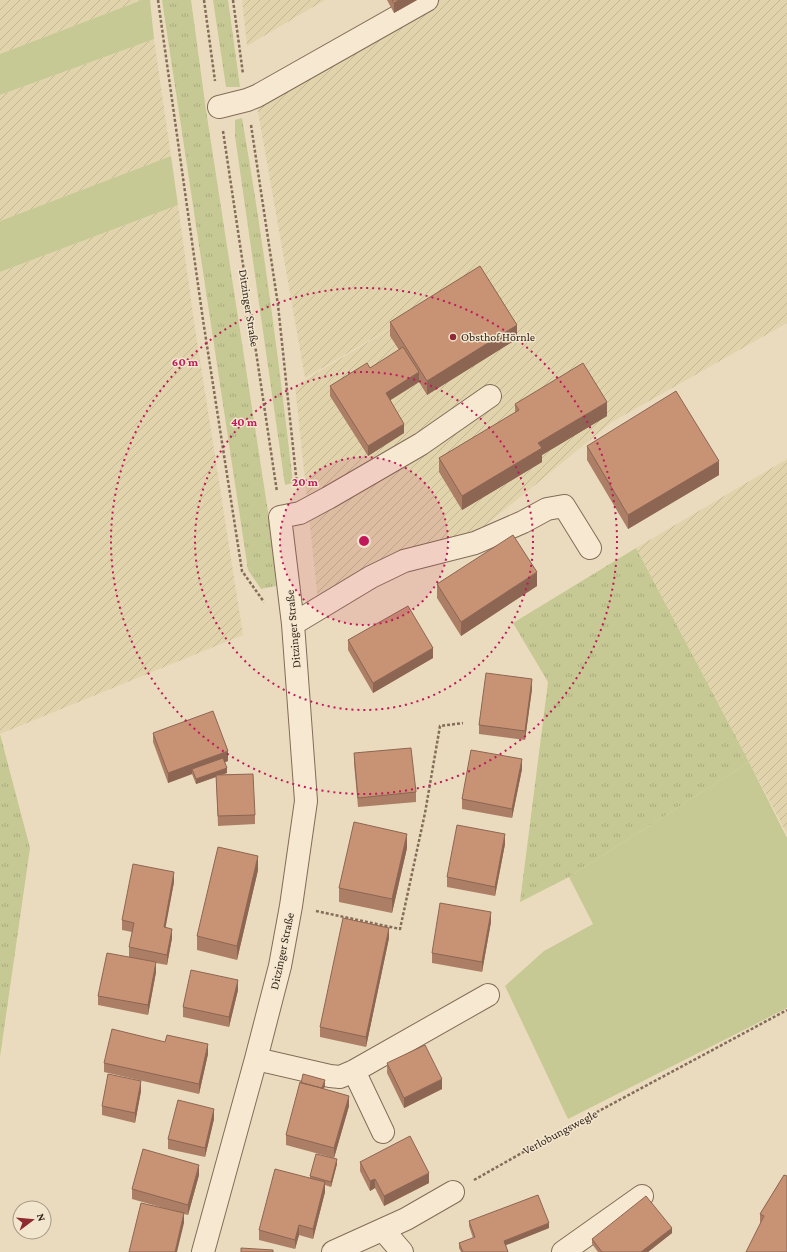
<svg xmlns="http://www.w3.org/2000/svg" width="787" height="1252" viewBox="0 0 787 1252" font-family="'Crimson Pro',serif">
<defs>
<pattern id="farmland-furrows" width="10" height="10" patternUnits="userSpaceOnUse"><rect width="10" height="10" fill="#e1d4ac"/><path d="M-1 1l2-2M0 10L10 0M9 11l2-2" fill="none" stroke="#c2b693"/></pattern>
<pattern id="grass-tufts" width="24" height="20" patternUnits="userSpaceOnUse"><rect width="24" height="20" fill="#c6c993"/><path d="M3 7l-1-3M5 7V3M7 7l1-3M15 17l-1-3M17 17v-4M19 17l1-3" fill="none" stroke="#abac7e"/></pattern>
</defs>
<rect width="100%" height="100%" fill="#ebdbbe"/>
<path fill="url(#farmland-furrows)" d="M0,0h142l-142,54z
M242,0h83l-78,46z
M440,0h347v323l-175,99 -147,120 -147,59 -23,-215 128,-77 -118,69 -48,-272z
M154,39l17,117 -171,65v-126z
M178,205l17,123 48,307 -243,99v-462z
M787,459v375l-151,-286z"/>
<path fill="url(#grass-tufts)" d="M162,0h29l15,110 67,434 3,42 -15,3 -13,-19z
M213,0h15l12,87h-14z
M242,118c21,121 37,243 51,365l-8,2 -50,-349v-16z
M636,548l113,214 -180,115 -49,25 28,-220 -35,-59z
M0,734l30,114 -30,209z"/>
<path fill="#c6c993" d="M142,0h8l4,39 -154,56v-41z
M171,156l7,49 -178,67v-51z
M749,762l38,76v170l-219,111 -63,-133 39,-35 49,-27 -24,-47z"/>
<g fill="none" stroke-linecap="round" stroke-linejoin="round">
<defs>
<path id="minor" d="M219,107l28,-7 10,-4 170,-96
M293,624l78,-47 33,-16 71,-18 48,-21 24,-13 17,-3 26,42
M256,1059l74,17 10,1 14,-6 134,-76
M354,1071l29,61
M383,1230l19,22
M203,1252l53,-193 24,-93 11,-60 15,-105 -13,-177 -13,-107 20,-4 28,-15 93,-54 69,-48
M333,1252l73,-33 47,-27
M563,1252l79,-56"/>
</defs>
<use href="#minor" stroke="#836c58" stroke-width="24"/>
<path stroke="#836c58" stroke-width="2.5" stroke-dasharray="3 2" stroke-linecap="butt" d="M158,0l45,320 39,251 22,31
M204,0l11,81
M233,0l10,74
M251,125l27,180 19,180
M223,131l54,361
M316,911l84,18 25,-116 15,-87 23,-3
M474,1180l69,-39 244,-131"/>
<use href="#minor" stroke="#f7e9d1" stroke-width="22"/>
</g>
<path fill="#ac7e65" d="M387,0h30l-23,13z
M390,322l127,17 -90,56 -8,-13 -29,18 14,33 -36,23 -38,-60v-10l40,-18 29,-18 -9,-14z
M515,404l92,12 -65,39v7l-80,48 -23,-38v-14l76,-45z
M587,446l132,29 -91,54 -41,-69z
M437,584l100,2 -76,50 -24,-38z
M348,640l85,18 -60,35 -25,-43z
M532,689l-7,51 -46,-6v-9z
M153,733l75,28 -3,1 2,11 -7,2 35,40v9l-37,2 -2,-49 -20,7 -4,-10 -24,9 -15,-41z
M354,753l62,39v10l-58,5 -4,-44z
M522,769l-10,49 -50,-9v-10z
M505,844l-10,52 -48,-9v-10z
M407,848l-15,65 -53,-11v-14z
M258,870l-21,90 -40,-10v-14z
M174,882l-9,45 7,11 -5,27 -11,-2v9l-8,43 -50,-10v-9l31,-39v-10l3,-15 -10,-2v-10z
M491,922l-9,50 -50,-9v-10z
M389,938l-23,109 -46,-10v-10z
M238,990l-9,37 -46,-10v-10z
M208,1054l-9,40 -95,-22v-9z
M387,1063l55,26 -38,19 -17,-35z
M301,1083l24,2 -1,4 25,17 -15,52 -48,-13v-10z
M141,1091l-6,32 -33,-8v-9z
M214,1119l-9,38 -37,-8v-10z
M360,1162l69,21 -45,23 -9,-18 -5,3 -10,-20z
M337,1164l-6,23 -6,-2v7l-12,47 -14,-4 -4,14 -36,-9v-10l51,-52v-2z
M199,1175l-11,40 -4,-1v9l-3,-10 -49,-14v-10z
M784,1175l-24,49v-10z
M469,1221l80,7 -43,17 2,7h-47l-2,-4v-5l14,-5 -4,-12z
M672,1233l-24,19h-50l-6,-8v-5z"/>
<path fill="#8c6652" d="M399,0h18l-23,13v-10z
M517,325v14l-90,56v-14z
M419,372v10l-33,21v-10z
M607,402v14l-65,39v7l-80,48v-14l76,-53z
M404,424v9l-36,23v-10z
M719,461v14l-91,54v-14z
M537,572v14l-76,50v-14z
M433,648v10l-60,35v-10z
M532,679v10l-7,51v-9z
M228,751v10l-34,12 -2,-4v5l-24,9v-10z
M522,759v10l-10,49v-9z
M227,768v5l-31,11v-5z
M407,834v14l-15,65v-14z
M505,834v10l-10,52v-9z
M258,856v14l-21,90v-14z
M174,872v10l-10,54v-9z
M491,912v10l-9,50v-10z
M389,928v10l-23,109v-10z
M172,929v9l-5,27v-10z
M156,962v10l-8,43v-10z
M238,980v10l-9,37v-10z
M208,1044v10l-9,40v-10z
M442,1079v10l-38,19v-10z
M325,1080v5l-4,13v-5z
M141,1081v10l-6,32v-10z
M349,1096v10l-15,52v-10z
M214,1109v10l-9,38v-9z
M337,1159v5l-6,23v-5z
M199,1165v10l-11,40v-10z
M429,1173v10l-45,23v-10z
M375,1179v9l-5,3v-10z
M325,1182v10l-12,47v-10z
M184,1213v10l-7,29h-2z
M549,1223v5l-45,18v-5z
M299,1225v10l-4,14v-9z
M672,1228v5l-24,19h-7z"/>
<path fill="#c89275" stroke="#8c6652" d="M392,0h7l-5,3z
M480,266l37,59 -90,56 -37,-59z
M403,347l16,25 -33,21 18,31 -36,22 -38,-60 37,-23 3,5z
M583,363l24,39 -69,41 4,5 -80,48 -23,-38 80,-48 -4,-6z
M676,391l43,70 -91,54 -41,-69z
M513,535l24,37 -76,50 -24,-38z
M408,606l25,42 -60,35 -25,-43z
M486,673l46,6 -7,52 -46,-6z
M213,711l15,40 -60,22 -15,-40z
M411,748l5,44 -58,6 -4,-45z
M471,750l51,9 -10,50 -50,-10z
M223,758l4,10 -31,11 -4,-10z
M253,774l2,41 -37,1 -2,-41z
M354,822l53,12 -15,65 -53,-11z
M457,825l48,9 -10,53 -48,-10z
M218,847l40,9 -21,90 -40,-10z
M133,864l41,8 -10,55 8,2 -5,26 -38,-8 5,-24 -12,-3z
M440,903l51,9 -9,50 -50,-9z
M343,918l46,10 -23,109 -46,-10z
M107,953l49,9 -8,43 -50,-9z
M191,970l47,10 -9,37 -46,-10z
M112,1029l53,13 2,-7 41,9 -9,40 -95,-21z
M425,1045l17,34 -38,19 -17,-35z
M108,1074l33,7 -6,32 -33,-7z
M303,1074l22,6 -3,8 -21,-5z
M300,1082l49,14 -15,52 -48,-13z
M178,1100l36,9 -9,39 -37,-9z
M410,1136l19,37 -45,23 -9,-17 -5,2 -10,-19z
M143,1149l56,16 -11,40 -56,-16z
M316,1154l21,5 -6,23 -21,-6z
M275,1169l50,13 -12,47 -14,-4 -4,15 -36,-10z
M784,1175l3,1v76h-41l18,-36 -4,-2z
M538,1195l11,28 -45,18 4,11h-45l-4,-9 16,-6 -6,-16z
M646,1196l26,32 -31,24h-39l-10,-13z
M141,1203l43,10 -9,39h-46z
M241,1248l32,2v2h-32z"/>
<circle cx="364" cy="541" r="84" fill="#c2185b" fill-opacity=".12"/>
<g fill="none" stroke="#c2185b" stroke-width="2" stroke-dasharray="2 4">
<circle cx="364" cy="541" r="84"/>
<circle cx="364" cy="541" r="169"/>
<circle cx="364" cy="541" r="253"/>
</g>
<circle fill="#8f2a33" stroke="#f3e6ce" stroke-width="1.5" cx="453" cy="337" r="4"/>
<g text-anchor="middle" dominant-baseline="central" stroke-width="3" stroke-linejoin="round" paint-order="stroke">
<g font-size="12" fill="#33251c" stroke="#f3e6ce">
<text transform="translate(249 308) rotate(81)">Ditzinger Straße</text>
<text transform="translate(293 629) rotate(-95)">Ditzinger Straße</text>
<text transform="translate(282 951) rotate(-78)">Ditzinger Straße</text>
<text transform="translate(560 1132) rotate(-28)">Verlobungswegle</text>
</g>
<g font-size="12" fill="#33251c" stroke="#f3e6ce" text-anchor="start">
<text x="461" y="337">Obsthof Hörnle</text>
</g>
</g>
<circle cx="364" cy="541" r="6" fill="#c2185b" stroke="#f3e6ce" stroke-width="2"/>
<g font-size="12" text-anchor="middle" font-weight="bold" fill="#c2185b" stroke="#f3e6ce" stroke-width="3" stroke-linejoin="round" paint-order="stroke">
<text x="185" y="366">60 m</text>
<text x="244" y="426">40 m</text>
<text x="305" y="486">20 m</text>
</g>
<g transform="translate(32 1220) rotate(74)"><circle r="19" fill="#f3e6ce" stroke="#a69987"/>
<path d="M0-3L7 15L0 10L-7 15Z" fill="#8f2a33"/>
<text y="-6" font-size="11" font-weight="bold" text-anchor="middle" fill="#33251c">N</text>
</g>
</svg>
